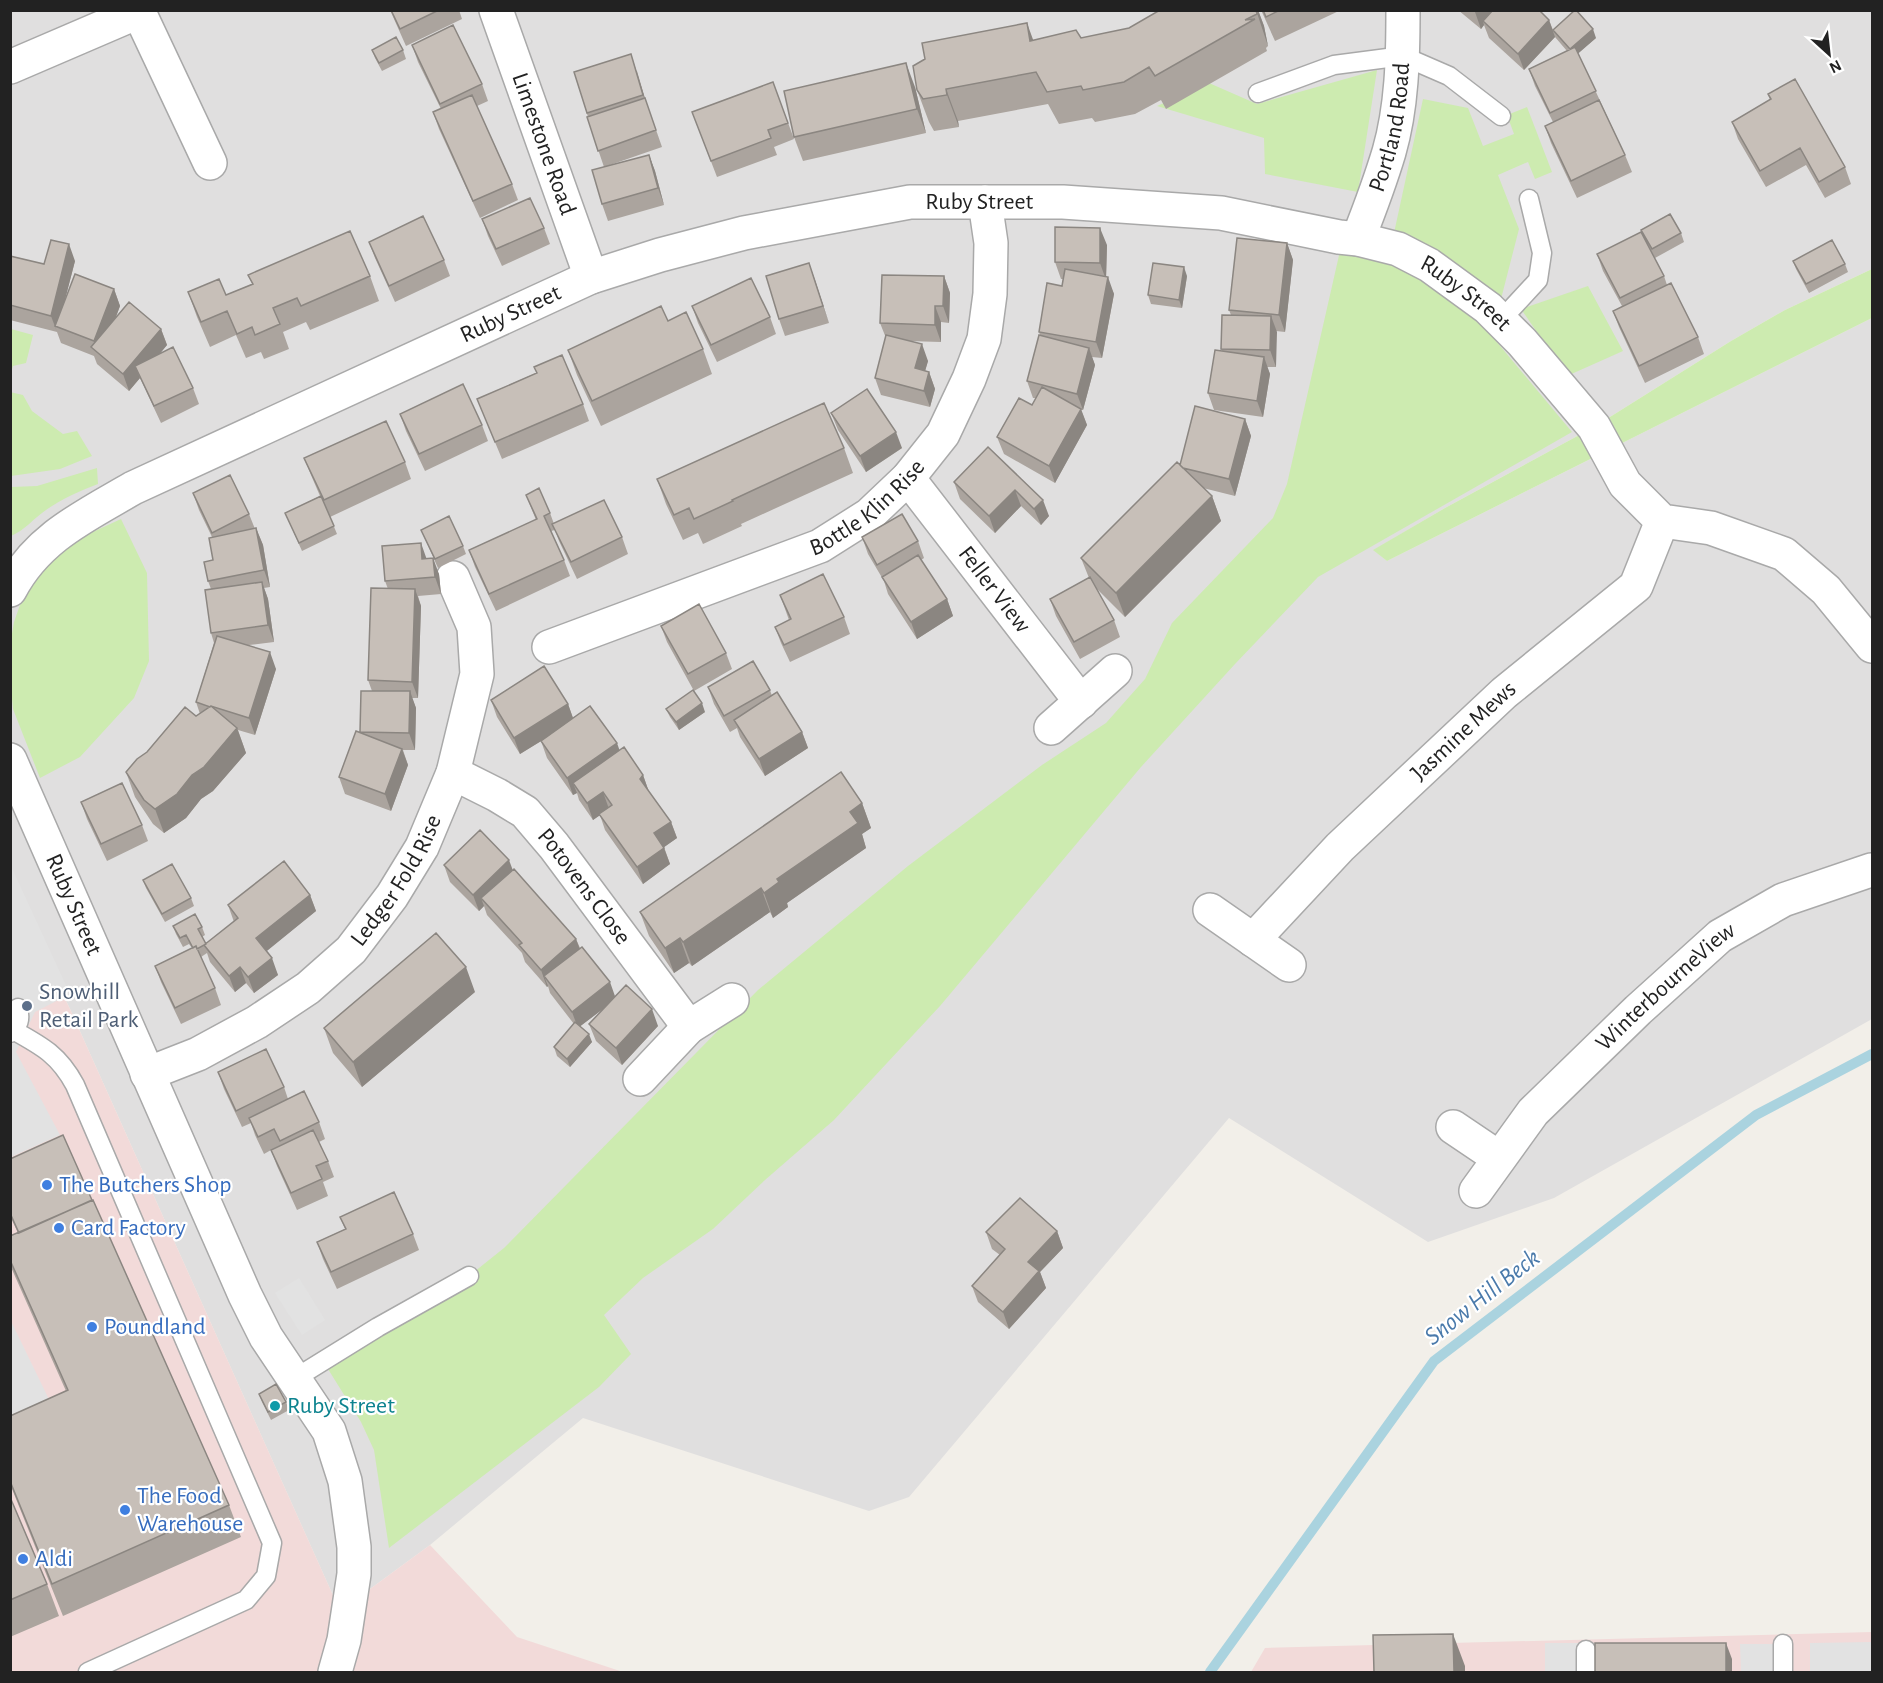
<svg xmlns="http://www.w3.org/2000/svg" width="1883" height="1683" viewBox="0 0 1883 1683" font-family="'Alegreya Sans',sans-serif">
<rect width="100%" height="100%" fill="#f2efe9"/>
<path fill="#e0dfdf" d="M11,11h1861v258l-87,41 -54,31 -137,86 -149,81 -71,42 13,11 485,-243v701l-318,179 -126,44 -199,-124 -320,379 -40,14 -286,-93 -153,127 -90,66 -270,-602 -59,-122z"/>
<path fill="#f2dad9" d="M10,887l60,122 270,602 90,-66 87,92 106,35h-612z
M1872,1632v40h-621l14,-24z"/>
<path fill="#cdebb0" d="M1377,70l-19,122 -93,-18 -1,-36 -107,-32 52,-23 48,21z
M1423,99l45,9 15,38 31,-12 -7,-19 20,-8 25,65 -17,7 -7,-17 -30,13 21,54 -18,70 -107,-66z
M1340,251l42,8 50,27 49,37 91,109 -254,145 -83,87 -94,103 -201,239 -106,114 -69,60 -52,49 -70,49 -39,37 27,39 -32,33 -210,161 -15,-98 -13,-28 -38,-61 146,-85 35,-28 254,-258 150,-124 134,-101 64,-42 39,-44 27,-56 101,-105 14,-34z
M1872,269v49l-485,243 -14,-11 72,-42 149,-81 137,-86 54,-31z
M1588,286l35,65 -56,25 -46,-67z
M11,329l22,6 -7,28 -13,3 -2,7z
M10,392l13,3 9,16 31,23 14,-3 15,25 -32,13 -49,7z
M97,468l1,16c-19,7 -36,15 -52,26 -13,9 -21,20 -35,26v-49l26,-1z
M121,519l26,54 2,88 -15,37 -54,59 -40,21 -27,-69 -2,-20v-50l3,-17 12,-34 45,-46z"/>
<path fill="#e2e2e2" d="M10,864l60,130 -35,18 -19,40 44,83 -49,22z
M299,1278l26,42 -23,15 -27,-42z
M10,1319l47,97 -47,21z
M1872,1642v30h-62v-29z
M1545,1643h56v29h-56z
M1740,1644h43v28h-42z"/>
<g fill="none" stroke-linecap="round" stroke-linejoin="round">
<path stroke="#aad3df" stroke-width="10" d="M1210,1672l224,-311 322,-246 116,-61"/>
<defs>
<path id="service" d="M1258,93l76,-28 69,-9 46,20 52,40
M1501,320l37,-40 4,-27 -13,-54
M13,1030c29,16 46,25 62,55l197,458 -6,33 -20,24 -158,72
M10,1033c9,-8 11,-13 8,-25
M294,1379l84,-52 91,-51
M1783,1644v28
M1586,1650v22"/>
<g id="minor">
<path d="M138,10l72,153"/>
<path id="s1" d="M496,10l95,267"/>
<path d="M10,67l128,-55"/>
<path id="s2" d="M1358,239c11,-28 22,-57 31,-87 13,-45 14,-94 14,-142"/>
<path id="s3" d="M908,478l173,224"/>
<path id="s4" d="M10,590c27,-52 75,-74 123,-102l458,-211 69,-22 84,-22 166,-31h153l158,11 118,24 19,2 40,10 31,16 59,43 34,34 72,85 31,57 37,37 49,7 73,26 42,36 46,56"/>
<path id="s5" d="M549,647l271,-101 49,-31 39,-37 35,-44 26,-55 15,-40 6,-45 1,-51 -6,-41"/>
<path d="M1051,728l64,-57"/>
<path id="s6" d="M10,760l235,535 21,42 63,94 16,50 9,66v27l-10,66 -9,32"/>
<path id="s7" d="M453,773l44,22 28,17 29,34 135,181"/>
<path d="M1210,910l79,55"/>
<path id="s8" d="M1253,940l87,-93 164,-154 132,-107 26,-65"/>
<path id="s9" d="M147,1074l51,-20 59,-32 51,-34 43,-38 41,-54 30,-49 31,-74 24,-99 -3,-47 -21,-49"/>
<path d="M640,1079l49,-52 43,-27"/>
<path d="M1453,1127l46,31"/>
<path id="s10" d="M1476,1191l57,-79 105,-102 82,-74 63,-36 88,-30"/>
</g>
</defs>
<use href="#service" stroke="#a9a9a9" stroke-width="21"/>
<use href="#minor" stroke="#a9a9a9" stroke-width="36"/>
<use href="#service" stroke="#fff" stroke-width="18"/>
<use href="#minor" stroke="#fff" stroke-width="33"/>
</g>
<path fill="#aba49e" d="M390,10h69l3,9 -56,27z
M1258,10l6,16 4,20 -2,2 1,3 -101,58 -5,-9 -26,14 -40,8 -3,-4 -33,6 -11,-20 -90,17 1,6 -25,4 -5,-9 -12,-32 116,-50 48,-2z
M1261,10h80l-66,31z
M1458,10h81l10,10 4,10 43,8 -18,15 47,102 7,17 -55,26 -26,-55 -6,-17 8,-4 -18,-36 -6,-17 38,-18 -12,-14 -31,33 -35,-32 -5,-13 -3,4z
M412,45l70,39 6,17 -11,5 35,78 6,16 -38,18 -41,-89 -6,-17 8,-3 -23,-47z
M372,50h31l3,9 -24,12 -7,-13z
M637,71l10,34 15,42 -55,19 42,-11 6,16 9,34 -56,16 -6,-17 2,-37 -17,-50h1l-14,-45z
M773,82l21,57 -20,8 3,8 -60,22 -25,-65z
M915,87l11,46 -123,28 -9,-24z
M1768,94l77,73 6,17 -26,14 -19,-33 -40,22 -28,-48 -6,-17 38,-22z
M482,219l62,9 6,16 -48,22 -14,-30z
M1641,230l40,3 3,9 -29,16 -11,-20z
M369,242l75,18 6,16 -55,26 -20,-44z
M1287,243l6,17 -8,72 -9,-1v36h-9l3,7 -7,43 -49,-7 -6,-17 14,-42 -1,-2 10,-34 -2,-5z
M1107,245l-1,32 8,17 -12,64 -10,-1 3,8 -12,45h-2l6,15 -32,58 -51,-29 -7,-17 35,-32 4,-7h-3l-6,-17 13,-46 -1,-3 23,-46 1,-7h-2l-6,-17z
M1597,254l67,22 3,9 31,52 6,17 -59,29 -26,-56 -6,-16 9,-5 -19,-35z
M10,256l34,8 31,-3 -10,38 49,-10 6,17 -4,11 45,12 6,16 -7,8 33,35 6,16 -38,19 -21,-45 -11,13 -32,-27 -3,-8 -33,-13 -4,-11 -47,-12z
M1793,261l52,3 3,8 -39,21 -13,-24z
M809,263l20,60 -44,13 -6,-17z
M248,275l122,1 9,25 -69,29 -4,-8 -23,10 6,17 -25,10 -3,-7 -15,6 -10,-23 -26,12 -13,-30 -9,-25 38,3 26,-11z
M944,276l6,17 -1,30 -8,-1v20l-34,-1 21,20 -3,10 4,1 6,17 -5,18 -49,-12 -6,-17 11,-40 -6,-15z
M1187,276l-5,32 -31,-4 -3,-9z
M692,306l78,11 6,17 -59,28 -19,-39z
M668,321l35,28 9,25 -111,52 -24,-51 -9,-25z
M536,373l47,31 6,17 -87,38 -25,-60z
M831,413l71,35 -36,24 -28,-42z
M400,414l82,11 6,16 -63,30 -19,-40z
M1245,419l6,17 -16,60 -32,-8 9,8 9,25 -96,96 -29,-29 18,32 6,17 -40,22 -24,-43 -6,-17 39,-21 -8,-20 99,-93z
M988,447l61,69 -8,9 -20,-19 -26,27 -35,-34 -6,-17z
M844,448l9,25 -112,51 1,2 -39,18 -5,-11 -15,7 -17,-36 -9,-25z
M304,458l101,4 6,17 -81,38 7,17 -35,17 -17,-38 35,-17 -9,-21z
M193,493l56,21 6,15 1,-1 7,17 7,42 -6,1 4,11 6,43 -25,3 27,24 -21,66 -17,-5 8,23 -33,38 -12,8 -15,19 -22,15 -11,-9 -18,-27 -9,-25 74,-58 -4,-12 18,-59 -3,-10v-44l-3,-8 5,-21 -1,-23 -13,-27z
M526,495l24,18 4,11 68,13 6,17 -51,25 -18,-38 -4,-11 -4,1 13,29 6,16 -74,35 -21,-44 -6,-17 67,-30z
M421,530l42,16 3,8 -28,14z
M862,537l56,4 6,17 -3,2 26,39 6,17 -36,23 -29,-45 -4,-13 -16,-27z
M426,558l13,16 2,20 -23,2 3,10 -3,92h-6l4,10 -1,42h-12l5,15 -17,46 -46,-17 -6,-17 21,-44 12,-42 -4,-11 20,-91 -3,-8z
M780,595l64,22 6,17 -60,28 -9,-19 -6,-16 14,-7z
M661,626l65,27 6,16 -38,22 -27,-49z
M708,687l62,3 2,6 30,36 6,16 -43,28 -25,-39 -3,-9 -7,4 -16,-28z
M491,700l77,4 5,14 46,32 24,25 6,17 22,30 6,16 -13,9 6,17 -27,20 -38,-54 -5,-15 -7,5 -14,-20 -2,-7 -4,2 -26,-37 -6,-17 3,-2 -24,15 -23,-37z
M666,709l39,3 -26,18 -9,-13z
M81,802l61,23 6,16 -41,20 -20,-42z
M862,803l9,25 -9,6 4,14 -79,55 1,4 -15,11 -3,-6 -78,54 -3,-3 -15,10 -25,-37 -9,-24z
M444,865l68,5 64,69 4,9 35,49 43,29 -36,39 -26,-24 -7,-17 18,-18 -27,20 12,16 -22,25 -13,-11 -3,-9 20,-23 -24,-31 -2,-7 -1,1 -22,-25 -3,-9 -35,-38 -3,-9 -5,5 -29,-29z
M143,880l48,18 3,8 -29,16 -19,-34z
M310,895l6,16 -50,40 12,24 -24,18 -8,-10 -11,9 -25,-30 -3,-9 -6,4 14,31 6,17 -40,19 -20,-42 -6,-16 37,-18 -3,-4 -6,3 -7,-13 -3,-8 29,1 3,8 -3,2 4,7 28,-22 -6,-17z
M475,992l-113,95 -29,-34 -9,-25z
M218,1072l66,15 4,12 31,23 6,17 -6,3 9,19 6,16 -11,5 5,14 -31,14 -20,-44 -6,-16 -7,4 -9,-19 -4,-12 -9,4 -18,-38z
M10,1159l219,346 12,32 -178,79 -53,-132v-68l56,-25 -56,-126v-29l8,-3 -8,-17z
M340,1217l73,17 6,16 -82,39 -14,-30 -6,-17 28,-13z
M1057,1231l6,17 -23,24 6,16 -37,41 -31,-27 -6,-16 28,-31 -8,-6 -6,-17z
M259,1394l27,8 3,8 -18,10 -9,-18z
M10,1497l37,87 12,32 -49,21z"/>
<path fill="#8b8681" d="M1256,10h2l6,16 4,20z
M1477,10h19l-13,11 1,4 -3,4 -6,-17z
M1549,20l6,17 -31,33 -6,-16z
M1027,23l12,33 -9,-15z
M1593,29l3,9 -23,20 -3,-9z
M631,54l16,51 15,42 -19,-52z
M906,63l9,24 11,46 -9,-24z
M946,89l12,32 1,6 -12,-32z
M649,155l6,16 9,34 -6,-17z
M1100,228l7,17 -1,35 -6,-17z
M1287,243l6,17 -8,72 -6,-17z
M69,244l6,17 -17,66 -3,-1 2,6 -6,-16z
M809,263l6,17 14,43 -6,-17z
M1184,267l3,9 -5,32 -3,-8z
M944,276l6,17 -1,30 -6,-17z
M1108,277l6,17 -12,64 -6,-16z
M114,289l6,17 -19,50 -2,-3 -5,-12z
M935,306l6,16v20l-6,-17z
M1271,316l6,16 -1,35 -6,-17z
M161,329l6,16 -26,32 -6,-11 5,12 -11,13 -6,-17z
M922,344l6,17 -7,24 -6,-17z
M1089,348l6,17 -12,45 -6,-16z
M1264,357l6,17 -7,43 -6,-16z
M929,372l6,17 -5,18 -6,-16z
M1081,409l6,16 -32,58 -6,-17z
M1245,419l6,17 -16,60 -6,-17z
M896,432l6,16 -36,24 -6,-16z
M1015,490l6,16 -26,27 -6,-17z
M1212,496l9,25 -96,96 -9,-24z
M1043,500l6,16 -8,9 -7,-16z
M256,528l7,17 7,42 -6,-17z
M421,543l6,17 -5,-1z
M433,558l6,16 2,20 -6,-17z
M262,582l6,17 6,43 -6,-17z
M415,589l6,17 -3,92 -6,-16z
M947,599l6,17 -36,23 -6,-17z
M270,652l6,17 -21,66 -6,-17z
M410,691l6,17 -1,42 -6,-17z
M702,703l3,9 -26,18 -3,-8z
M568,704l6,17 -54,33 -6,-16z
M237,728l9,25 -33,38 -12,8 -15,19 -22,15 -9,-24 37,-34z
M802,732l6,16 -43,28 -6,-17z
M617,743l6,17 -50,23 4,10 -4,2 -6,-17z
M402,749l6,16 -17,46 -6,-17z
M643,775l6,17 -9,-13z
M603,792l6,17 -16,11 -6,-17z
M862,803l9,25 -9,6 4,14 -79,55 1,4 -15,11 -9,-25 13,-14 73,-67z
M671,822l6,16 -17,12 -6,-17z
M664,848l6,16 -27,20 -6,-17z
M509,860l6,16 -34,22 3,8 -5,5 -6,-16z
M761,888l9,24 -78,54 -9,-24z
M310,895l6,16 -54,44 -6,-17z
M680,938l9,25 -15,10 -9,-25z
M576,939l6,16 -38,21 4,10 -1,1 -6,-17z
M272,958l6,17 -24,18 -6,-16z
M240,967l6,16 -11,9 -6,-16z
M466,967l9,25 -113,95 -9,-25z
M610,982l6,17 -38,29 -6,-16z
M652,1009l6,17 -36,39 -6,-17z
M589,1034l3,8 -22,25 -3,-8z
M1057,1231l6,17 -23,24 6,16 -37,41 -6,-17 25,-50z
M1453,1634l12,32v6h-11z
M1726,1643l6,16v13h-6z"/>
<path fill="#c7bfb8" stroke="#8b8681" stroke-width="1.5" d="M391,10h48l-39,19z
M1160,10h96l1,4 -12,6 10,-1 -100,57 -6,-9 -25,15 -41,8 -2,-4 -34,6 -11,-20 -90,17 1,6 -24,4 -6,-9 -4,-24 12,-7 -3,-16 105,-20 3,18 46,-11 5,8 48,-10z
M1263,10h17l-14,7z
M1493,10h46l10,10 -31,34 -35,-33z
M1575,10h1l17,19 -23,20 -17,-19z
M453,25l29,59 -42,20 -28,-59z
M396,37l7,13 -24,13 -7,-13z
M1575,47l21,44 -46,22 -21,-44z
M631,54l12,41 -56,18 -13,-41z
M906,63l11,46 -123,28 -10,-46z
M1795,79l50,88 -26,15 -19,-34 -40,23 -28,-49 39,-23 -3,-5z
M773,82l15,41 -20,7 3,8 -60,23 -19,-49z
M472,95l40,89 -39,17 -40,-89z
M645,98l11,32 -58,21 -11,-34z
M1599,100l26,55 -54,26 -26,-55z
M649,155l9,33 -56,16 -10,-34z
M530,198l14,30 -48,21 -14,-30z
M1670,214l11,19 -29,16 -11,-19z
M423,216l21,44 -55,26 -20,-44z
M1055,227l45,1v35l-45,-1z
M350,231l20,45 -69,30 -4,-8 -24,10 7,16 -25,11 -3,-8 -15,7 -10,-23 -26,11 -13,-30 31,-13 7,16 27,-11 -5,-9z
M1641,232l23,44 -44,22 -23,-44z
M1237,238l50,5 -8,72 -50,-5z
M51,240l18,4 -18,72 -41,-11v-49l34,8z
M1832,240l13,24 -39,20 -13,-23z
M809,263l14,43 -44,13 -13,-43z
M1153,263l31,4 -5,33 -31,-5z
M1065,269l43,8 -12,65 -57,-10 8,-49 15,3z
M75,274l39,15 -20,52 -39,-15z
M882,275l62,1 -1,30h-8v19l-55,-2z
M751,278l19,39 -59,28 -19,-39z
M1671,283l27,54 -59,29 -26,-55z
M129,302l32,27 -38,45 -32,-27z
M661,306l7,15 18,-9 17,37 -111,52 -24,-51z
M1222,315l49,1 -1,34 -49,-1z
M886,335l36,9 -7,24 14,4 -5,19 -49,-13z
M1039,335l50,13 -12,46 -50,-13z
M173,347l20,41 -39,18 -19,-40z
M1215,350l49,7 -7,44 -49,-8z
M562,355l21,49 -88,38 -18,-43 60,-26 -3,-6z
M463,384l19,41 -63,29 -19,-40z
M1042,387l39,22 -32,57 -52,-29 22,-39 13,7z
M867,389l29,43 -36,24 -29,-43z
M824,403l20,45 -112,52 1,1 -39,18 -5,-11 -15,7 -17,-36z
M1195,406l50,13 -16,60 -46,-11 -3,-3z
M386,421l19,41 -81,38 -20,-42z
M988,447l55,53 -9,9 -19,-19 -26,26 -35,-34z
M1177,462l35,34 -96,97 -35,-35z
M230,475l19,39 -37,19 -19,-40z
M539,488l11,25 -6,3 20,44 -75,34 -20,-44 68,-31 -11,-24z
M321,496l13,30 -35,17 -14,-30z
M604,500l18,37 -51,25 -19,-38z
M902,514l16,27 -41,24 -15,-28z
M449,516l14,30 -28,13 -14,-29z
M256,528l8,42 -56,11 -4,-19 9,-2 -4,-22z
M421,543l1,16 11,-1 2,19 -50,4 -3,-35z
M918,555l29,44 -36,23 -29,-45z
M823,574l21,43 -60,28 -9,-18 16,-8 -11,-24z
M1090,577l24,43 -40,22 -24,-43z
M262,582l6,43 -57,8 -6,-43z
M371,588l44,1 -3,93 -44,-2z
M699,604l27,49 -38,21 -27,-48z
M217,636l53,16 -21,66 -38,-12 -1,1 -14,-5z
M753,661l17,29 -46,26 -16,-29z
M544,666l24,38 -54,34 -23,-38z
M693,690l9,13 -26,19 -10,-13z
M361,691h49l-1,42 -49,-1z
M777,692l25,40 -43,27 -25,-39z
M211,706l26,22 -33,39 -12,8 -15,19 -22,15 -11,-9 -18,-28 11,-13 10,-7 38,-45 11,9z
M590,706l27,37 -50,35 -26,-37z
M356,731l46,18 -17,45 -46,-17z
M624,747l19,28 -3,4 31,43 -17,11 10,15 -27,19 -38,-53 13,-9 -9,-13 -16,11 -14,-20z
M841,772l21,31 -12,9 8,11 -81,56 2,3 -15,11 -3,-5 -78,54 -3,-4 -15,10 -25,-36z
M122,783l20,42 -41,19 -20,-42z
M480,830l29,30 -36,35 -29,-30z
M284,861l26,34 -54,43 16,20 -24,19 -8,-10 -11,9 -25,-31 34,-27 -10,-13z
M172,864l19,34 -29,16 -19,-34z
M514,869l62,70 -35,31 -22,-25 3,-2 -41,-45z
M195,914l7,13 -4,2 8,15 -9,5 -1,-3 -3,2 -7,-13 -6,3 -7,-12z
M436,933l30,34 -113,95 -29,-34z
M196,946l19,42 -40,20 -20,-42z
M582,947l28,35 -38,30 -28,-36z
M626,985l26,24 -36,39 -27,-24z
M575,1022l14,12 -22,25 -13,-12z
M266,1049l18,38 -48,24 -18,-39z
M304,1091l15,31 -39,19 -6,-12 -16,8 -9,-19z
M313,1130l15,31 -12,5 6,13 -31,14 -20,-43z
M63,1135l29,65 -73,33 -9,-20v-54z
M394,1192l19,42 -82,38 -14,-30 29,-13 -6,-12z
M1020,1198l37,33 -29,31 11,9 -36,41 -31,-26 33,-37 -19,-17z
M93,1200l136,305 -177,79 -42,-103v-65l58,-26 -58,-130v-24z
M276,1384l10,18 -18,10 -9,-18z
M10,1497l37,87 -37,16z
M1453,1634l1,38h-80l-1,-37z
M1595,1643h131v29h-131z"/>
<circle fill="#5c6f8a" stroke="#fff" stroke-width="2" cx="27" cy="1006" r="6"/>
<g fill="#3f7fe0" stroke="#fff" stroke-width="2">
<circle cx="47" cy="1185" r="6"/>
<circle cx="59" cy="1228" r="6"/>
<circle cx="92" cy="1327" r="6"/>
<circle cx="125" cy="1510" r="6"/>
<circle cx="23" cy="1559" r="6"/>
</g>
<circle fill="#0f9aa8" stroke="#fff" stroke-width="2" cx="275" cy="1406" r="6"/>
<g text-anchor="middle" dominant-baseline="central" stroke-width="4.5" stroke-linejoin="round" paint-order="stroke">
<g font-size="24" fill="#222" stroke="#fff">
<text stroke="none"><textPath href="#s2" startOffset="117">Portland Road</textPath></text>
<text stroke="none"><textPath href="#s1" startOffset="142">Limestone Road</textPath></text>
<text stroke="none"><textPath href="#s4" startOffset="1064">Ruby Street</textPath></text>
<text stroke="none"><textPath href="#s4" startOffset="1568">Ruby Street</textPath></text>
<text stroke="none"><textPath href="#s4" startOffset="578">Ruby Street</textPath></text>
<text stroke="none"><textPath href="#s5" startOffset="350">Bottle Klin Rise</textPath></text>
<text stroke="none"><textPath href="#s3" startOffset="141">Feller View</textPath></text>
<text stroke="none"><textPath href="#s8" startOffset="297">Jasmine Mews</textPath></text>
<text stroke="none"><textPath href="#s9" startOffset="324">Ledger Fold Rise</textPath></text>
<text stroke="none"><textPath href="#s7" startOffset="177">Potovens Close</textPath></text>
<text stroke="none"><textPath href="#s6" startOffset="158">Ruby Street</textPath></text>
<text stroke="none"><textPath href="#s10" startOffset="280">WinterbourneView</textPath></text>
</g>
<g font-size="24" fill="#4e5e75" stroke="#fff" text-anchor="start">
<text x="39" y="992">Snowhill<tspan x="39" dy="28">Retail Park</tspan></text>
</g>
<g font-size="24" fill="#366cbe" stroke="#fff" text-anchor="start">
<text x="59" y="1185">The Butchers Shop</text>
<text x="71" y="1228">Card Factory</text>
<text x="104" y="1327">Poundland</text>
<text x="137" y="1496">The Food<tspan x="137" dy="28">Warehouse</tspan></text>
<text x="35" y="1559">Aldi</text>
</g>
<g font-size="24" fill="#0d838f" stroke="#fff" text-anchor="start">
<text x="287" y="1406">Ruby Street</text>
</g>
<g font-size="26" font-style="italic" fill="#4a7aab" stroke="#fff">
<text transform="translate(1482 1297) rotate(-38)">Snow Hill Beck</text>
</g>
</g>
<rect width="1883" height="1683" fill="none" stroke="#222222" stroke-width="24"/>
<g transform="translate(1829 54) rotate(153)" stroke="#ffffff" stroke-width="4.5" paint-order="stroke">
<path d="M0-4.5L10 22L0 15L-10 22Z" fill="#222222"/>
<text y="-9" font-size="16" font-weight="bold" text-anchor="middle" fill="#222222">N</text>
</g>
</svg>
